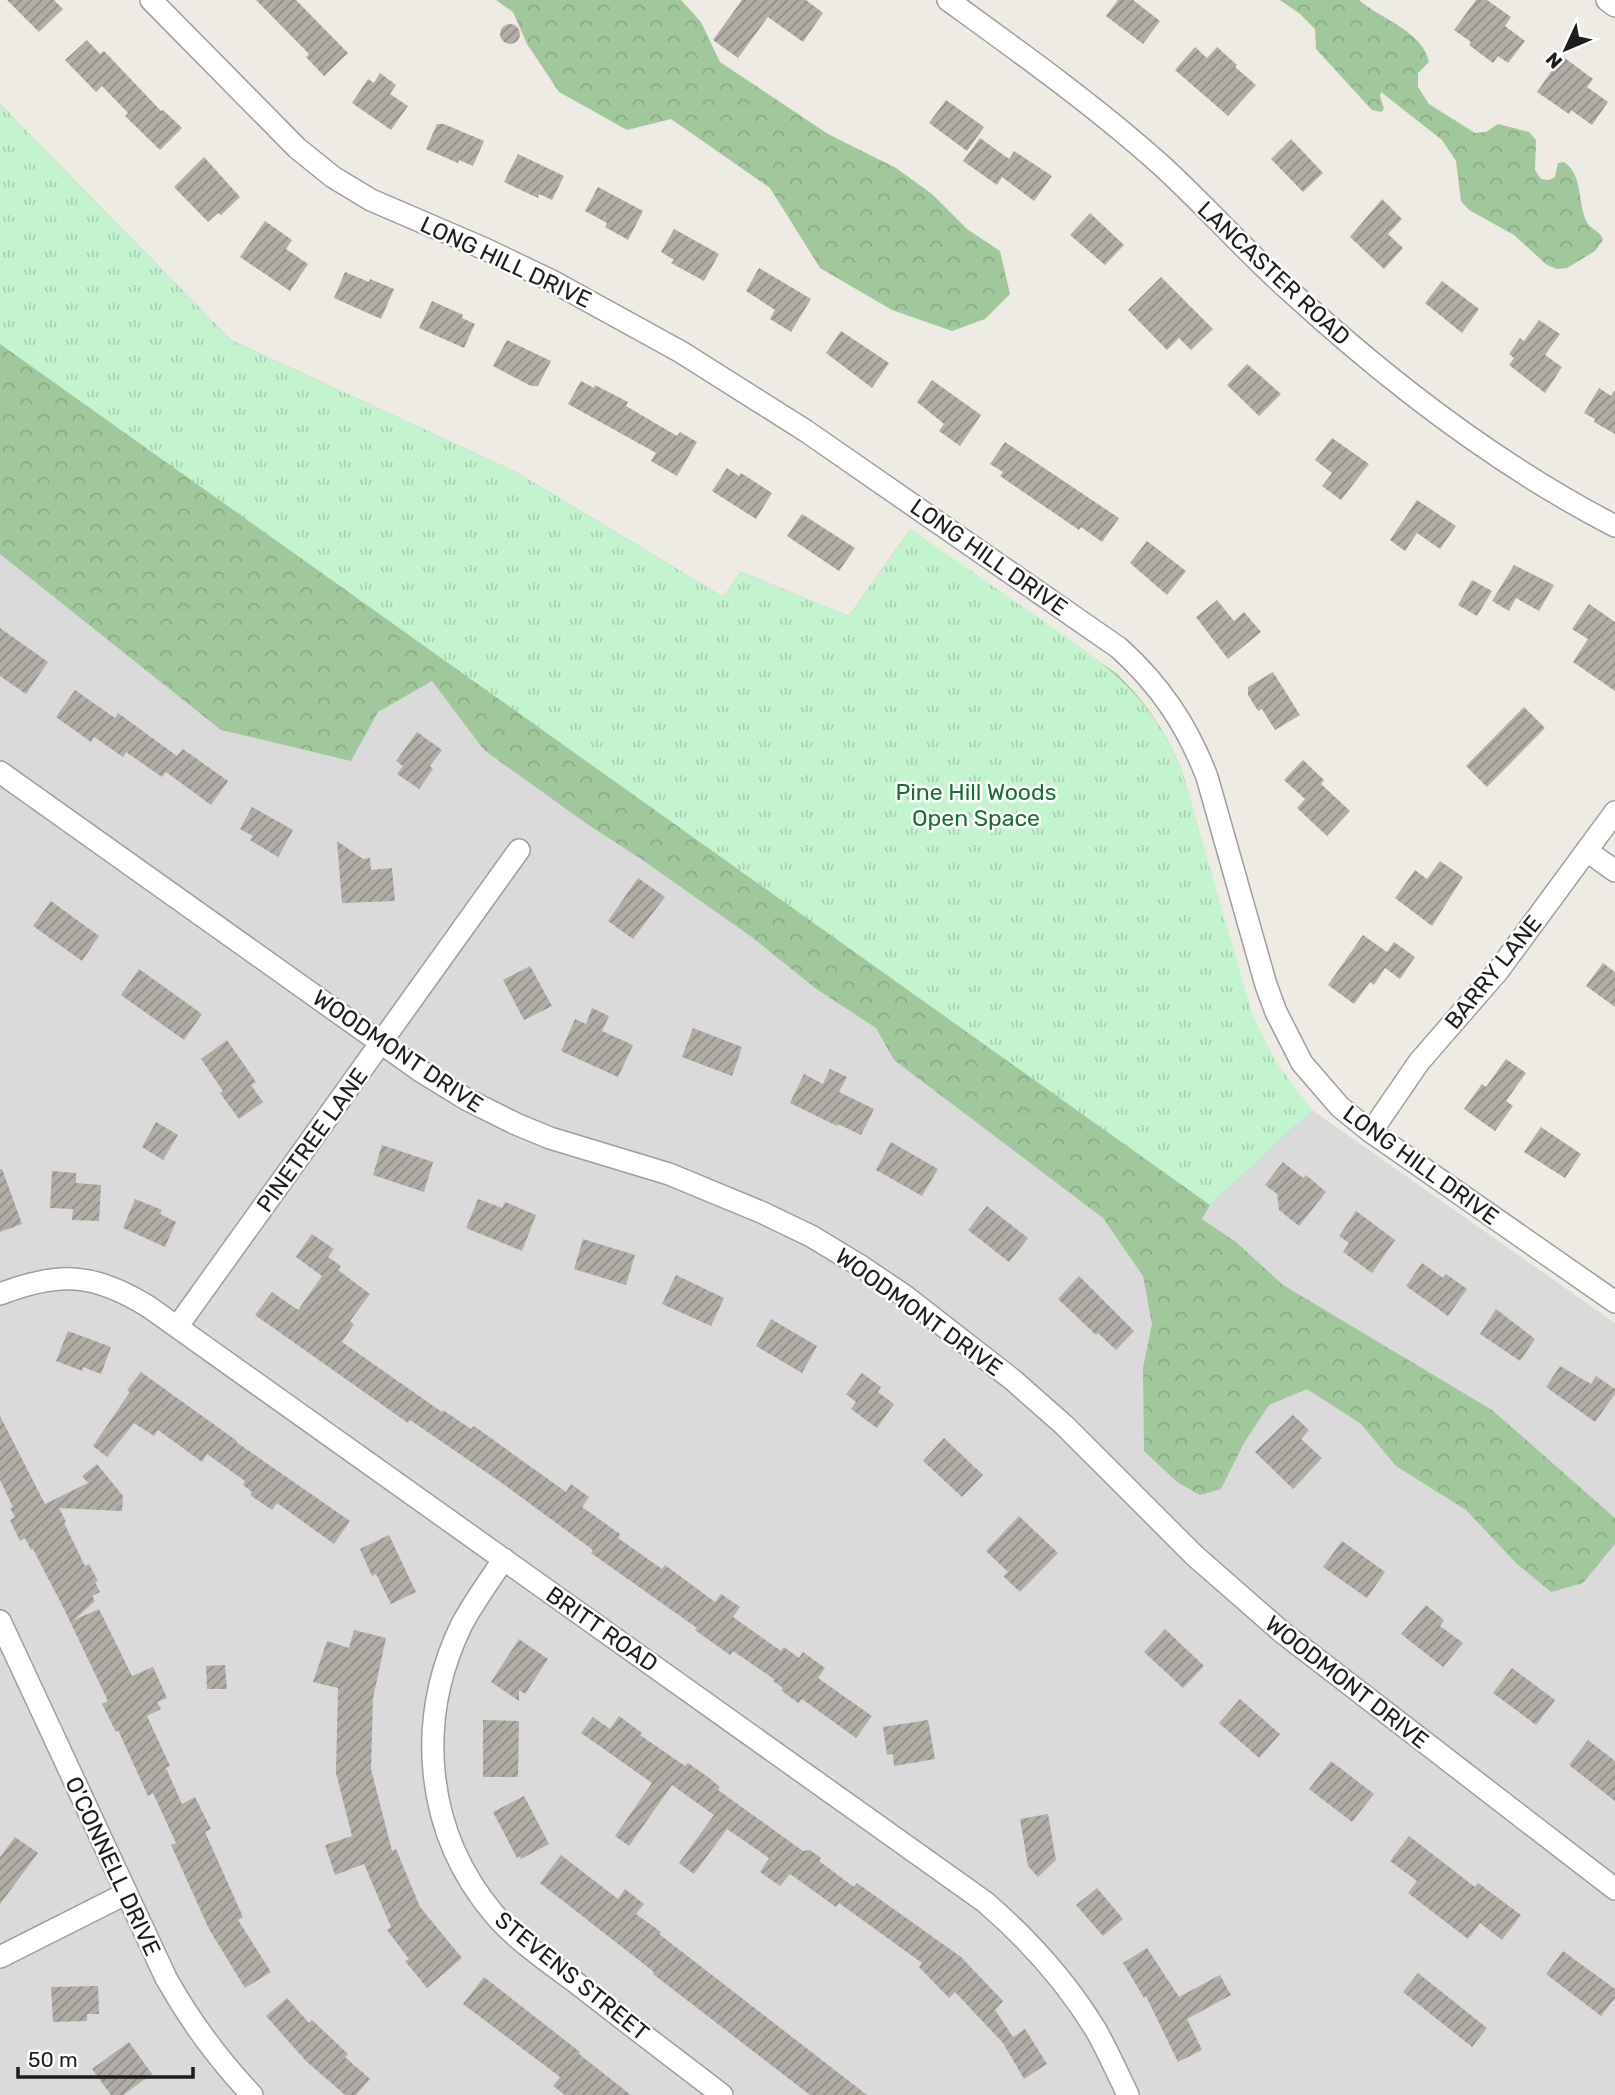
<svg xmlns="http://www.w3.org/2000/svg" width="1615" height="2095" viewBox="0 0 1615 2095" font-family="Rubik,sans-serif">
<defs>
<pattern id="forest-crowns" width="20" height="18" patternUnits="userSpaceOnUse" patternTransform="scale(1.75)"><rect width="20" height="18" fill="#a1c89c"/><path d="M2 6a3 3 0 1 1 6 0M12 15a3 3 0 1 1 6 0" fill="none" stroke="#8aab86"/></pattern>
<pattern id="park-tufts" width="24" height="20" patternUnits="userSpaceOnUse" patternTransform="scale(1.75)"><rect width="24" height="20" fill="#c4f3cf"/><path d="M3 7l-1-3M5 7V3M7 7l1-3M15 17l-1-3M17 17v-4M19 17l1-3" fill="none" stroke="#a8d0b1"/></pattern>
<pattern id="building-hatch" width="6" height="6" patternUnits="userSpaceOnUse" patternTransform="scale(1.75)"><rect width="6" height="6" fill="#b2ada6"/><path d="M-1 1l2-2M0 6l6-6M5 7l2-2" fill="none" stroke="#908c87"/></pattern>
</defs>
<rect width="100%" height="100%" fill="#edebe3"/>
<path fill="#dadada" d="M0,344l1210,861 102,-95 303,213v772h-1615z"/>
<path fill="url(#forest-crowns)" d="M496,0h185l20,22 19,40 108,72 68,34 36,26 35,35 33,22 10,43 -25,25 -33,12 -60,-21 -72,-42 -50,-80 -99,-69 -44,11 -68,-38 -32,-48 -14,-32z
M1280,0h79c21,19 64,31 70,62l-11,11v14l11,17 46,29 11,-1 12,-8 31,8 7,8 -1,30 6,9 8,1 6,-3 3,-14 6,-1c20,13 13,45 24,62 5,7 12,6 15,16l-8,11 -28,17 -10,1 -10,-4 -33,-30 -45,-25 -8,-9 -5,-40 -14,-21 -61,-48 -1,4 4,13 -3,3 -9,-2 -56,-61 -1,-20 -15,-15z
M0,104l231,236 285,132 207,125 18,-25 108,44 61,-87 207,145c30,29 52,62 66,101l65,227 -13,45 62,77 -87,81 -8,14 34,23 47,43 209,125 123,108v26l-32,39 -32,9 -34,-28 -51,-54 -70,-44 -35,-42 -54,-35 -38,16 -25,38 -23,46 -21,6 -23,-13 -33,-31 -1,-83 9,-44 -9,-48 -40,-58 -209,-158 -18,-32 -61,-40 -62,-50 -109,-77 -57,-37 -103,-74 -52,-69 -54,31 -27,49 -130,-31 -221,-176z"/>
<path fill="url(#park-tufts)" d="M0,104l231,236 285,132 207,125 18,-25 108,44 61,-87c40,27 79,55 119,82 70,49 123,80 154,164l70,241 23,46 36,48 -102,95 -1210,-861z"/>
<path fill="url(#building-hatch)" d="M7,0h47l9,9 -24,23z
M256,0h40l52,53 -24,23 -18,-19 3,-3z
M742,0h64l17,13 -20,29 -35,-25 -30,41 -25,-18z
M1118,0h15l27,21 -17,23 -37,-28z
M1476,0h11l24,17 -6,9 20,15 -17,22 -10,-7 -5,7 -24,-18 2,-3 -17,-12z
M500 34a10 10 0 1 1 20 0a10 10 0 1 1-20 0Z
M87,40l13,14 4,-3 57,60 2,-1 19,18 -22,22 -35,-34 3,-3 -26,-27 -6,6 -31,-32z
M1195,47l12,11 10,-11 20,18 -2,2 21,18 -28,31 -53,-46z
M1562,56l31,23 -6,8 21,15 -16,23 -21,-15 -2,4 -32,-22z
M380,73l16,12 -6,9 18,12 -17,24 -39,-27 16,-24 6,4z
M946,100l38,27 -17,24 -38,-28z
M437,124h7l40,17 -11,25 -14,-6 -1,3 -32,-14z
M980,138l29,21 5,-8 38,25 -18,25 -32,-24 -5,8 -34,-24z
M1291,139l32,34 -20,19 -32,-33z
M518,154l46,22 -12,24 -13,-6 -1,4 -34,-16z
M204,157l36,40 -19,18 -3,-2 -10,9 -34,-35z
M598,187l45,24 -15,29 -23,-13 2,-4 -22,-12z
M1382,199l20,20 -14,15 15,14 -19,21 -34,-32z
M1090,213l34,32 -19,20 -35,-30z
M265,221l27,19 -6,9 22,15 -18,27 -50,-34z
M674,229l45,25 -15,27 -33,-18 3,-3 -13,-8z
M759,268l52,31 -20,33 -21,-13 5,-9 -29,-19z
M345,272l24,10 1,-3 24,10 -13,30 -47,-21z
M1161,277l52,52 -22,21 -12,-12 -12,12 -39,-40z
M1442,281l37,28 -17,24 -37,-30z
M432,301l31,14 -1,3 13,6 -11,24 -45,-20z
M1539,320l21,14 -15,21 17,12 -17,26 -36,-28 5,-7 -5,-4 11,-16 4,3z
M841,331l48,32 -17,25 -46,-35z
M507,340l44,21 -13,25h-7l-38,-20z
M1247,364l34,30 -22,22 -32,-31z
M932,380l49,35 -21,31 -21,-15 5,-7 -27,-22z
M581,381l13,7 1,-3 33,17 -2,4 51,30 3,-4 17,10 -20,34 -26,-15 5,-8 -88,-49z
M1599,388l12,8 4,-6v44l-21,-12 1,-3 -11,-6z
M1332,438l37,26 -28,36 -19,-14 10,-13 -17,-13z
M1005,442l114,76 -17,24 -21,-15 -2,3 -79,-54 3,-4 -13,-8z
M727,468l12,8 2,-3 31,20 -16,26 -44,-28z
M1417,500l39,26 -16,23 -23,-16 -12,18 -15,-11z
M802,514l53,34 -16,23 -52,-35z
M1147,541l39,30 -19,24 -37,-32z
M1514,565l40,20 -15,26 -23,-13 -7,13 -17,-10z
M1472,580l20,11 -15,25 -19,-11z
M1217,600l17,21 10,-9 17,20 -33,27 -32,-42z
M1589,604l26,18v69l-42,-29 15,-23 -16,-10z
M0,628l48,34 -22,32 -26,-18z
M1273,672l27,43 -25,15 -13,-21 -4,2 -10,-16v-8z
M75,690l40,28 3,-5 59,43 6,-7 45,32 -17,24 -45,-33 -4,5 -36,-25 -3,5 -29,-20 -3,5 -35,-25z
M1524,707l21,21 -58,59 -21,-21z
M417,732l25,18 -12,16 3,3 -14,20 -22,-15 6,-8 -7,-5z
M1303,760l21,20 -3,4 29,27 -23,25 -30,-28 8,-9 -21,-19z
M252,807l41,23 -15,27 -28,-17 3,-4 -13,-7z
M337,841l26,18 7,-1 1,12 21,-2 3,33 -53,2z
M1440,861l23,16 -31,49 -37,-28 20,-28 12,9z
M638,878l27,19 -32,42 -25,-18z
M51,901l48,35 -17,25 -49,-35z
M1363,935l24,17 7,-10 21,15 -15,22 -15,-11 -11,17 -4,-3 -16,22 -26,-19z
M1603,963l12,9v35l-29,-21z
M530,966l22,40 -28,14 -21,-40z
M139,969l63,45 -18,26 -63,-45z
M592,1008l17,8 -7,15 31,14 -15,32 -57,-26 14,-32 11,5z
M693,1028l49,19 -10,29 -50,-19z
M227,1040l29,42 -5,3 12,17 -24,17 -19,-26 3,-2 -22,-32z
M1506,1059l20,14 -20,28 7,5 -18,25 -31,-22 18,-25 4,3z
M830,1069l17,8 -8,15 35,17 -13,26 -23,-11 -1,2 -47,-23 14,-29 19,10z
M156,1122l22,13 -15,25 -21,-13z
M1541,1127l40,27 -16,24 -41,-26z
M891,1142l47,27 -16,27 -46,-26z
M382,1145l51,17 -9,30 -51,-17z
M1283,1162l20,16 3,-3 20,17 -27,34 -20,-16 -2,-16 -12,-9z
M0,1169h2l20,55 -22,8z
M52,1171l24,2v10l25,2 -2,36 -27,-1 1,-11 -23,-1z
M135,1199l27,11 -2,4 16,8 -11,25 -42,-19z
M478,1199l24,9 3,-6 31,13 -14,36 -56,-23z
M987,1206l41,32 -19,24 -41,-32z
M1356,1211l39,29 -23,33 -29,-21 6,-9 -10,-7z
M312,1234l22,15 -6,8 13,9 -3,4 32,24 -20,27 4,3 -12,18 100,70 1,-2 28,19 3,-3 92,66 5,-8 18,13 -7,10 38,27 -2,4 44,31 3,-4 50,37 6,-8 19,13 -7,10 48,34 3,-4 15,11 4,-6 22,16 -7,10 54,38 -16,22 -54,-39 -4,4 -17,-13 2,-2 -10,-7 1,-2 -41,-28 -3,4 -35,-25 2,-2 -106,-75 2,-3 -94,-69 -89,-61 -2,3 -153,-108 17,-23 26,18 24,-34 -26,-19z
M583,1239l52,16 -9,30 -52,-16z
M1422,1263l21,15 3,-4 21,15 -19,27 -42,-30z
M676,1275l48,23 -13,28 -49,-22z
M1079,1276l55,55 -18,19 -18,-17 -2,2 -38,-36z
M1496,1309l39,30 -15,22 -40,-27z
M771,1319l46,27 -15,27 -46,-27z
M68,1331l43,16 -10,27 -18,-7 -1,4 -26,-10z
M1560,1366l31,18 5,-8 19,13v5l-20,28 -49,-35z
M141,1372l96,69 -1,1 114,79 -16,23 -57,-41 -5,7 -22,-15 2,-3 -9,-7 2,-4 -38,-27 -5,8 -44,-32 -4,6 -20,-13 -27,34 -14,-11 37,-54 -3,-2z
M862,1373l19,14 -3,5 16,12 -17,24 -26,-19 5,-7 -10,-8z
M1293,1415l16,15 -8,9 21,19 -29,31 -38,-37z
M0,1416l45,88 43,-21 -6,-7 15,-12 26,32 -1,15 -63,-3 7,14 -2,1 21,43 4,-2 9,17 -3,1 5,10 -8,4 3,5 -21,19 25,-11 33,67 21,-9 14,31 -10,4 4,7 -14,7 23,50 -4,2 16,36 13,-7 16,32 -6,3 38,85 -5,3 33,52 -26,16 -36,-59 -38,-84 5,-2 -23,-50 -5,3 -30,-66 -2,2 -14,-28 6,-3 -44,-92 -31,-60 -2,1 -6,-12 -5,3 -10,-21 5,-3 -5,-9 3,-1 -13,-27z
M944,1438l39,37 -21,22 -39,-36z
M1019,1516l39,37 -38,39 -17,-16 5,-4 -22,-21z
M389,1535l27,57 -25,12 -15,-30 -4,2 -12,-27z
M1342,1541l43,31 -18,26 -44,-31z
M1426,1605l18,15 -4,6 23,17 -20,24 -42,-33z
M1165,1629l39,37 -21,22 -39,-36z
M354,1630l32,8 -13,60 -2,71 21,82 4,-2 24,58 42,51 -35,30 -22,-27 4,-2 -22,-29 4,-3 -27,-63 -29,11 -10,-30 27,-9 -16,-63 2,-85 -25,-6 14,-41 22,7z
M519,1639l29,20 -23,35 -6,-4v11l-28,-19z
M225,1665l2,24h-20l-1,-23z
M1512,1668l43,32 -19,25 -43,-32z
M1240,1699l40,35 -21,24 -40,-35z
M619,1716l23,17 -2,2 45,31 3,-3 20,14 12,10 -2,3 85,61 7,-1 11,8 -2,3 35,26 3,-4 104,74 42,44 -8,9 18,27 12,-8 22,35 -23,15 -21,-36 -48,-51 -6,6 -30,-31 3,-4 -83,-60 -3,4 -46,-33 -10,12 -20,-14 9,-14 -42,-29 -33,45 -15,-11 35,-48 -42,-30 -43,61 -14,-10 37,-53 -71,-50 12,-16 17,12z
M483,1720l36,1 -1,56h-35z
M928,1720l7,39 -41,7 -1,-12 -6,1 -4,-28z
M1588,1740l27,21v40l-46,-36z
M1331,1761l43,33 -22,28 -43,-33z
M524,1796l25,48 -28,15 -1,-3 -3,2 -24,-46z
M1048,1814l8,46 -18,17 -10,-11 -8,-47z
M1409,1836l66,51 3,-4 43,32 -19,25 -22,-17 -12,16 -60,-46 9,-12 -27,-20z
M15,1837l23,16 -38,51v-47z
M561,1855l57,44 7,-10 19,15 -8,10 25,18 -2,2 208,161h-57l-157,-121 1,-2 -114,-89z
M1097,1888l26,31 -20,17 -27,-31z
M1147,1948l32,49 41,-22 11,20 -44,24 15,31 -24,12 -32,-66 -2,2 -21,-35z
M1563,1951l52,38v9l-14,18 -55,-42z
M1418,1973l69,55 -15,19 -69,-55z
M484,1977l96,75 -1,2 52,41h-66l-12,-9 7,-9 -97,-73z
M98,1986l1,28h-12v7l-34,1 -2,-35z
M287,1998l22,25 3,-3 36,34 -3,3 25,22 -14,16h-11l-39,-34 -40,-45z
M129,2042l23,32 -29,21h-12l-19,-26z"/>
<g fill="none" stroke-linecap="round" stroke-linejoin="round">
<defs>
<path id="street" d="M151,0l146,148 36,29 38,23 114,49 67,32 129,71 125,79 313,217c41,37 68,77 88,129l59,208 10,27 26,51 38,44 31,25 244,170
M948,0c73,53 146,105 213,165 45,41 84,86 129,126 98,90 207,174 325,235
M1607,0l8,6
M0,772l419,298 47,29 50,25 34,14 119,36 92,38 50,24 48,29 46,31 108,84 51,45 131,131 88,77 332,256
M1587,851l28,20
M1371,1132l48,-70 79,-91 117,-159
M0,1294c60,-23 94,-21 149,13l836,595c44,38 82,80 112,130 11,20 21,42 31,63
M177,1327l342,-477
M504,1559c-15,22 -31,44 -43,67 -46,96 -36,206 33,288 24,28 56,49 85,71 47,37 95,73 143,110
M0,1621l166,357c24,43 52,81 86,117
M0,1957l125,-63"/>
</defs>
<use href="#street" stroke="#9e9e9e" stroke-width="24"/>
<use href="#street" stroke="#fff" stroke-width="21"/>
</g>
<g text-anchor="middle" dominant-baseline="central" stroke-width="5" stroke-linejoin="round" paint-order="stroke">
<g font-size="23" fill="#1d1d1d" stroke="#fff">
<text transform="translate(506 262) rotate(25)">LONG HILL DRIVE</text>
<text transform="translate(1274 273) rotate(43)">LANCASTER ROAD</text>
<text transform="translate(989 557) rotate(35)">LONG HILL DRIVE</text>
<text transform="translate(1493 972) rotate(-51)">BARRY LANE</text>
<text transform="translate(398 1051) rotate(34)">WOODMONT DRIVE</text>
<text transform="translate(312 1140) rotate(-54)">PINETREE LANE</text>
<text transform="translate(1421 1165) rotate(36)">LONG HILL DRIVE</text>
<text transform="translate(919 1312) rotate(36)">WOODMONT DRIVE</text>
<text transform="translate(602 1629) rotate(35)">BRITT ROAD</text>
<text transform="translate(1347 1682) rotate(38)">WOODMONT DRIVE</text>
<text transform="translate(113 1866) rotate(65)">O'CONNELL DRIVE</text>
<text transform="translate(572 1976) rotate(39)">STEVENS STREET</text>
</g>
<g font-size="23" fill="#166f2c" stroke="#fff">
<text x="976" y="792">Pine Hill Woods<tspan x="976" dy="26">Open Space</tspan></text>
</g>
</g>
<g transform="translate(1566 49) rotate(226)" stroke="#ffffff" stroke-width="5" paint-order="stroke">
<path d="M0-5L12 26L0 18L-12 26Z" fill="#1d1d1d"/>
<text y="-10" font-size="19" font-weight="bold" text-anchor="middle" fill="#1d1d1d">N</text>
</g>
<path d="M18 2067v10h175v-10" fill="none" stroke="#1d1d1d" stroke-width="3.5"/>
<text x="28" y="2067" font-size="21" fill="#1d1d1d" stroke="#ffffff" stroke-width="5" paint-order="stroke">50 m</text>
</svg>
